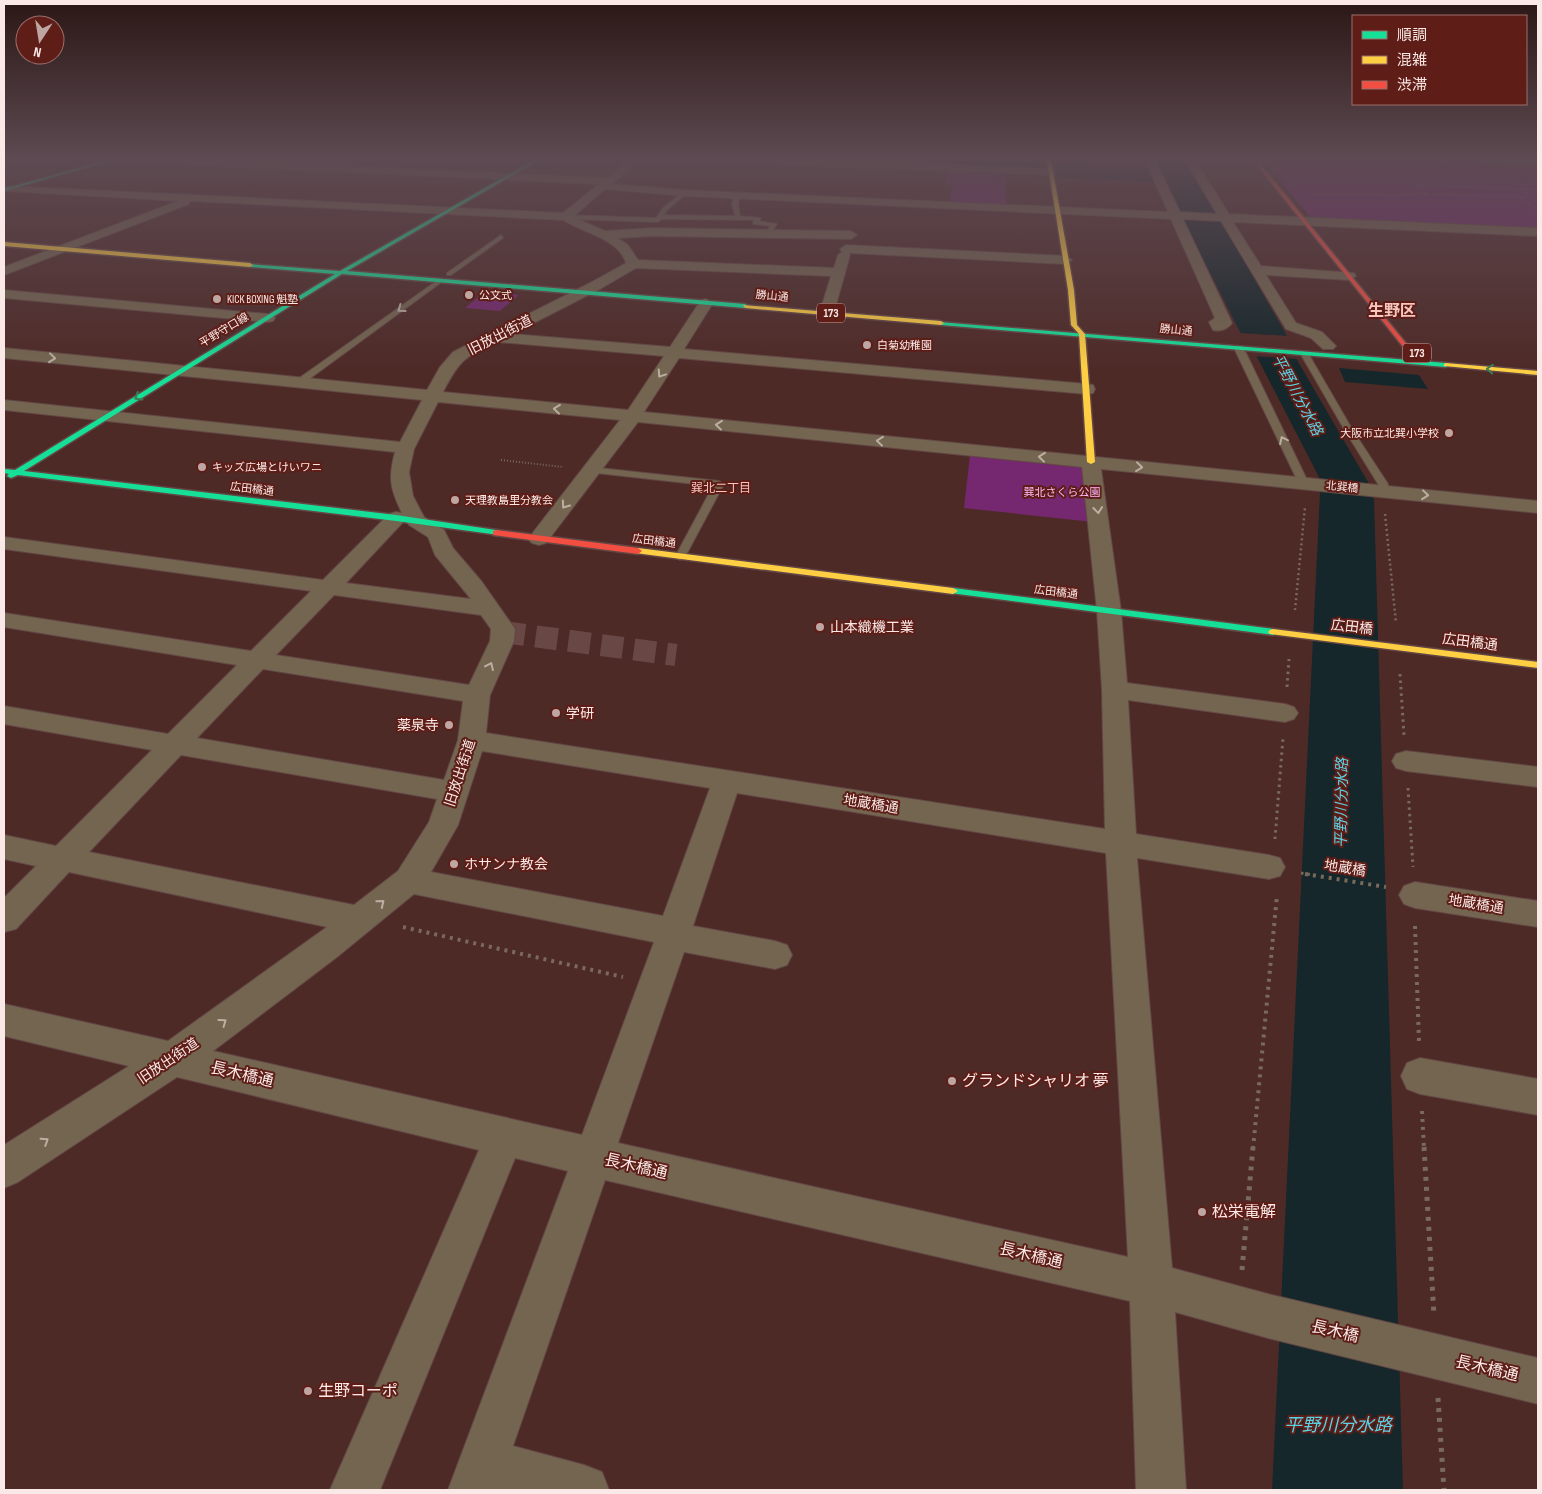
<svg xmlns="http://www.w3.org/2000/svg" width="1542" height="1494" viewBox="0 0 1542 1494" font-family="'Sofia Sans Condensed','Noto Sans JP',sans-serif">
<rect width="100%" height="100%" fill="#4e2a27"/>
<path fill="#75286f" d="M439,160h89l-8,5z
M1263,160h161l114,4v66l-226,-11z
M948,170l51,2 1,15 1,-15h4l1,33 -56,-3 2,-17 -6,-1z
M484,292l35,3 -19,16 -35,-3z
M970,455l111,12 10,5 2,50 -129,-14z"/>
<path fill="#15272b" d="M1153,160h32l18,31 6,4 11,24 67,117 10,24 71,122 6,17 29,991h-131l48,-997 -1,-16 -62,-120 -17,-25z
M1339,368l80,7 9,14 -83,-7z"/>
<path fill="#4e2a27" d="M1240,333l50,3 9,23 -45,-3 -9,-12z"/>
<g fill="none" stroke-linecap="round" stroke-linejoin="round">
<path fill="#15272b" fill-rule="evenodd" d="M808,160h153l217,9 8,2 3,5 -3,5 -8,2 -359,-17 -7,-2z"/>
<path stroke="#684744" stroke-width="22" stroke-dasharray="22 11" stroke-linecap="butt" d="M503,632l173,23"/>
<defs>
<path id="lane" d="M684,191l2,3 -19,16 -3,5 71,1 -3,-12 3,-10 3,-2 3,2 -3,10 2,12 21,2 -2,3 18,3 -9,13 -3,-2 5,-9 -17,-2 1,-4 -92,-1 -4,3 -92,-3 -3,-2 3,-2 90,3 7,-10z
M501,235l2,3 -52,37h-4v-2z
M438,280l5,1 -142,104h-6v-4z
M1235,346h6l5,7 63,131 -2,2h-6l-2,-2 -65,-136z
M1301,351l7,2 44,76 36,55 -1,9h-6l-3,-9 -34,-55 -44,-76z
M590,467l129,14 5,3 -39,73 -5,3 -5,-3 38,-71 -126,-14 -2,-2z"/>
<path id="street" d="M150,160h65l392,18 21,-18h11l-27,24 72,6 484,22 -23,-52h10l25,52 37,2 -32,-54h10l34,54 309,14v8l-305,-14 28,44 93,7 2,3 -7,4 -83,-5 30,48 26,9 14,14 -3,3h-10l-12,-11 -25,-9 -65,-108 -38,-2 49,104c-4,6 -12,9 -19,7l-4,-8 6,-4 -44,-99 -487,-23 -79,-7 -32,28 32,14 48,-3 198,3 6,4 -6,4 -198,-3 -35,2 10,7 10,15 196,8 4,-13 4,-3 -2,-3 6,-4 220,11 6,4 -6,4 -217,-11 1,2 -14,50 -2,3h-10l-2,-3 9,-29 -195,-8 -36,21 -88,45 158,13 31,-47 5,-1 7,4 -29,46 403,35 6,1 2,4 -2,4 -6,1 -408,-36 -35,54 894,89v12l-437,-44 20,142 6,72 158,21 9,3 4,6 -4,6 -9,3 -157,-22 8,134 133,21 11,3 5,9 -5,9 -11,3 -132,-21 35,410 96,26 270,64v46l-270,-66 -93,-26 11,178h-50l-6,-189 -525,-121 -92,266 71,19 18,7 7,18h-161l120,-319 -53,-13 -135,332h-50l149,-340 -302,-73 -159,105 -14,6v-43l125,-79 -125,-30v-32l164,37 159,-114 -258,-55 -53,57 -12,3v-34l32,-32 -32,-7v-24l52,11 96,-96 -148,-26v-18l164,28 69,-69 -233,-38v-14l247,38 60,-60 -307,-42v-12l319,43 66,-66 7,-2 6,1c-12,-24 -14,-35 -7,-61l-391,-42v-10l396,42 22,-42 -418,-42v-10l423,42 13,-23 13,-15 137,-69 36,-20c-8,-25 -43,-30 -63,-43l-373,-19 -1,3 -185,71v-8l174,-66 -174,-10v-4l3,-1 556,27 36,-29 -444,-21zM497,341l1,1 166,14 -36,54 -185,-18c18,-34 21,-34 54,-51zM438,402l182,18 -92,119 4,4 7,2 7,-2 92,-121 444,45 15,144 5,79 3,139 -619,-96 4,-38 24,-54 1,-12 -33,-47 -29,-34 -9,-18 -20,-13 -11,-21 -4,-24 5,-23zM405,520l4,5 19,12 7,18 36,44 -125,-16zM334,595l147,20 10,14 -1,12 -21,44 -193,-30zM263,669l200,32 -5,39 -14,40 -247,-42zM482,751l228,37 -47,128 -232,-44 27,-47zM181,755l256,44 -8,23 -31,49 -44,34 -265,-53zM737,793l369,60 22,404 -510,-114 66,-191 91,17 12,-4 5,-10 -5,-10 -12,-4 -82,-15zM414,894l240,48 -72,193 -369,-84 124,-94z
M739,160h98l214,9 5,3 -5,3 -307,-12z
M4,290l264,24 5,1 2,3 -2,3 -5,1 -264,-24z
M1406,751l132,16v20l-132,-16 -10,-3 -4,-7 4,-7z
M1415,882l123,19v26l-123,-19 -11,-4 -5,-9 5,-9z
M1420,1058l118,21v36l-118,-21 -13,-5 -6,-13 6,-13z"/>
<path id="fast" d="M107,160h6l-109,31v-2z
M534,160h5l-192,111 398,33 3,2 -3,2 -403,-34 -318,197 372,44 100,15 3,1v4l-103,-14 -378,-46 -7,3 -4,-2 2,-2 -5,-1v-4l11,1 320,-196 -85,-7 -2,-3 92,7z
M1481,160l57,1v2l-55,-2z
M939,322l507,41 3,2 -3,2 -505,-42 -2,-1z
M953,588l320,41 5,3 -5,3 -323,-42 -2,-2z"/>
<path id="slow" d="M1047,160h4l23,130 3,35 8,9 10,128 -4,2 -4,-2 -8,-128 -8,-9 -3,-35z
M4,242l246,21 3,2 -3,2 -246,-21z
M743,305l198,16 3,2 -3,2 -196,-17z
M1446,363l92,8v4l-94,-9v-2z
M638,548l315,40 5,3 -5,3 -318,-41v-4z
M1273,629l265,33v6l-268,-34 -2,-2 2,-2z"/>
<path id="jam" d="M1253,160h4l156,192v2h-4z
M496,530l142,18 4,3 -4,3 -145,-19v-4z"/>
</defs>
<use href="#lane" stroke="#634745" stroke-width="2"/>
<use href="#street" stroke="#634745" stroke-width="2"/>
<use href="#fast" stroke="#634745" stroke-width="3"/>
<use href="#slow" stroke="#634745" stroke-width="3"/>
<use href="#jam" stroke="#634745" stroke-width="3"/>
<path stroke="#796a5c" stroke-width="1" stroke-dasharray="1 1" stroke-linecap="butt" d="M1386,160l31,25 121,5
M1434,160l29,1
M1310,194l90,1 26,-2 -9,-8
M1424,194l103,3 2,-2 -9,-6
M1520,198l18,12"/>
<path stroke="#796a5c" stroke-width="2" stroke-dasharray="1 2" stroke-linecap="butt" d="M501,460l62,7"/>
<path stroke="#796a5c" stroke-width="2.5" stroke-dasharray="2 3" stroke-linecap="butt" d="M1385,514l11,109
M1295,610l10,-103"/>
<path stroke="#796a5c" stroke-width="3" stroke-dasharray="2.5 4" stroke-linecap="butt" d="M1400,674l4,61
M1287,687l2,-28
M1408,788l5,79
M1275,839l8,-101
M1301,873l12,2"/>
<path stroke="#796a5c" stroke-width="4" stroke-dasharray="3 5" stroke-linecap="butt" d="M1305,874l81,13
M1415,926l4,116
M403,927l220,50
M1422,1111l2,38
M1253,1149l24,-254"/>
<path stroke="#796a5c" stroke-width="5" stroke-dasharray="4 6" stroke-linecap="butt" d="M1424,1147l10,169
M1242,1270l11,-123
M1438,1398l6,92"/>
<use href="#lane" fill="#736550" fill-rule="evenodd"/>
<use href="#street" fill="#736550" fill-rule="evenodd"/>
<use href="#fast" fill="#16e098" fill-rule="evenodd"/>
<use href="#slow" fill="#ffcf43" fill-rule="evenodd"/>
<use href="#jam" fill="#f24e42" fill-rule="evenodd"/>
</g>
<defs><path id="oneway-chevron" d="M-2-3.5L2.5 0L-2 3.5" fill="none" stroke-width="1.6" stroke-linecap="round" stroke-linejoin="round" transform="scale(1.25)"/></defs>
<g stroke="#bdaea2">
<use href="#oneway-chevron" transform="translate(401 309) rotate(144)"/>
<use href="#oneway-chevron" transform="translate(52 358) rotate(6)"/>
<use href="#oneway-chevron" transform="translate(661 374) rotate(124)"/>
<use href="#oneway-chevron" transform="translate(557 409) rotate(-174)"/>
<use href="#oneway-chevron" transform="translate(719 425) rotate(-174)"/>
<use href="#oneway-chevron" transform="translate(1283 440) rotate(-116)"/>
<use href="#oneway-chevron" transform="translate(880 441) rotate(-174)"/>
<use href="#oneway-chevron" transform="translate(1042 457) rotate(-174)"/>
<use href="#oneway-chevron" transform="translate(1139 467) rotate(6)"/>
<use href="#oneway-chevron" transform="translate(1425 495) rotate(6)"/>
<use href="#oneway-chevron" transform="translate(565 505) rotate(126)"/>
<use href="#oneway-chevron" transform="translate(1098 510) rotate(83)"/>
<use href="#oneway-chevron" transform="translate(490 666) rotate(-65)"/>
<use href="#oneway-chevron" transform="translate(381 903) rotate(-39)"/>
<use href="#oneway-chevron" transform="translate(223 1022) rotate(-36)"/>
<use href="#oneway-chevron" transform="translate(45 1141) rotate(-33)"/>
</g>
<g stroke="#3a7e58">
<use href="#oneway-chevron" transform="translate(1490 369) rotate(-175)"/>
<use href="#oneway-chevron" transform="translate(138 397) rotate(148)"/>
</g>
<linearGradient id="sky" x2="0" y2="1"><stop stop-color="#2b1715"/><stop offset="0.43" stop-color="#5d4a52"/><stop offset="1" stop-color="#5d4a52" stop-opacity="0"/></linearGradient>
<rect width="1542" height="369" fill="url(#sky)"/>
<g fill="#bea6a3" stroke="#5e1d17" stroke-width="2">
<circle cx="469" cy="295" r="5"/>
<circle cx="217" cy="299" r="5"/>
<circle cx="867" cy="345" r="5"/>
<circle cx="1449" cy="433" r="5"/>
<circle cx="202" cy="467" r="5"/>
<circle cx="455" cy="500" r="5"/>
<circle cx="820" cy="627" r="5"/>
<circle cx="556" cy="713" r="5"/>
<circle cx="449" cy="725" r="5"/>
<circle cx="454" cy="864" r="5"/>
<circle cx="952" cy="1081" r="5"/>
<circle cx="1202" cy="1212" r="5"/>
<circle cx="308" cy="1391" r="5"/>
</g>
<g text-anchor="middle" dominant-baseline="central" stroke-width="4" stroke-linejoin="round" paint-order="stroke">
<g font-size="11" fill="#fae9e6" stroke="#5e1d17" text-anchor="start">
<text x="479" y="295">公文式</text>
<text x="227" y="299">KICK BOXING 魁塾</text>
<text x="877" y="345">白菊幼稚園</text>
<text x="1439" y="433" text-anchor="end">大阪市立北巽小学校</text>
<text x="212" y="467">キッズ広場とけいワニ</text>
<text x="465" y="500">天理教島里分教会</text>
</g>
<g font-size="11" fill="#fae9e6" stroke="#5e1d17">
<text transform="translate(772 296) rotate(5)">勝山通</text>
<text transform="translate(224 330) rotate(-31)">平野守口線</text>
<text transform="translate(1176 330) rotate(5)">勝山通</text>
<text transform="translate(1342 487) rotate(6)">北巽橋</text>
<text transform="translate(252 489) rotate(7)">広田橋通</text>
<text transform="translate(654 541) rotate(7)">広田橋通</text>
<text transform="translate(1056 592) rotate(7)">広田橋通</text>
</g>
<g font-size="11" fill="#fdbbf9" stroke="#5e1d17">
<text x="1062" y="492">巽北さくら公園</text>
</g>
<g fill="#5e1d17" stroke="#cbaca8" stroke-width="1">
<rect x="817" y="303.5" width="28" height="19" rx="4"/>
<rect x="1403" y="343.5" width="28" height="19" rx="4"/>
</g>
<g font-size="12" font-weight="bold" fill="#fae9e6">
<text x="831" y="313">173</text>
<text x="1417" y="353">173</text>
</g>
<g font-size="12" fill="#f7c6be" stroke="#5e1d17">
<text x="721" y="488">巽北二丁目</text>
</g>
<g font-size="14" fill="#fae9e6" stroke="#5e1d17">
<text transform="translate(500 335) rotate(-27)">旧放出街道</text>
<text transform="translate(1352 627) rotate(7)">広田橋</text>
<text transform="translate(1470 642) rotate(7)">広田橋通</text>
<text transform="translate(460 773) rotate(-72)">旧放出街道</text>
<text transform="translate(871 804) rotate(9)">地蔵橋通</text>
<text transform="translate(1345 868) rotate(9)">地蔵橋</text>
<text transform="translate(1476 904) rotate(9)">地蔵橋通</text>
<text transform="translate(168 1061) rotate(-34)">旧放出街道</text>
</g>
<g font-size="14" fill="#fae9e6" stroke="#5e1d17" text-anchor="start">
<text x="830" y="627">山本織機工業</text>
<text x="566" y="713">学研</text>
<text x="439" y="725" text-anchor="end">薬泉寺</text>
<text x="464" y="864">ホサンナ教会</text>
</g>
<g font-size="15" font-style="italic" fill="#5ad3e5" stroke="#5e1d17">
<text transform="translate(1297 395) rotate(62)">平野川分水路</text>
<text transform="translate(1342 803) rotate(-89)">平野川分水路</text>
</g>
<g font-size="16" font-weight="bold" fill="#f7c6be" stroke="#5e1d17">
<text x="1392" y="311">生野区</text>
</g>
<g font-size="16" fill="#fae9e6" stroke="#5e1d17">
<text transform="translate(242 1075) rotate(13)">長木橋通</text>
<text transform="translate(636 1167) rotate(13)">長木橋通</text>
<text transform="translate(1031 1256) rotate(13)">長木橋通</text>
<text transform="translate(1335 1332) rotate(13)">長木橋</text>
<text transform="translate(1487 1369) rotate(13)">長木橋通</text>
</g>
<g font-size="16" fill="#fae9e6" stroke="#5e1d17" text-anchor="start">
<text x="962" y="1081">グランドシャリオ 夢</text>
<text x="1212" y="1212">松栄電解</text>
<text x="318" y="1391">生野コーポ</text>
</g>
<g font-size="18" font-style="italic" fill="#5ad3e5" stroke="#5e1d17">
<text x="1338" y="1425">平野川分水路</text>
</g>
</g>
<rect width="1542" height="1494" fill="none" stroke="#fae9e6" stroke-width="10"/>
<rect x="1352" y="15" width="175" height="90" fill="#5e1d17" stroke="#9c6f6a"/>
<rect x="1362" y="31" width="25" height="8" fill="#16e098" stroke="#9c6f6a"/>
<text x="1397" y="40" font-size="15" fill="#fae9e6">順調</text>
<rect x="1362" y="56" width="25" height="8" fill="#ffcf43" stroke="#9c6f6a"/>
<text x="1397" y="65" font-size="15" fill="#fae9e6">混雑</text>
<rect x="1362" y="81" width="25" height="8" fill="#f24e42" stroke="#9c6f6a"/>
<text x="1397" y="90" font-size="15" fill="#fae9e6">渋滞</text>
<g transform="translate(40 40) rotate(192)"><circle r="24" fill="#5e1d17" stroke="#9c6f6a"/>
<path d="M0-4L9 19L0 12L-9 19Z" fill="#bea6a3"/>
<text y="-8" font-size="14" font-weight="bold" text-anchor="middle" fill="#fae9e6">N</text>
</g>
</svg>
